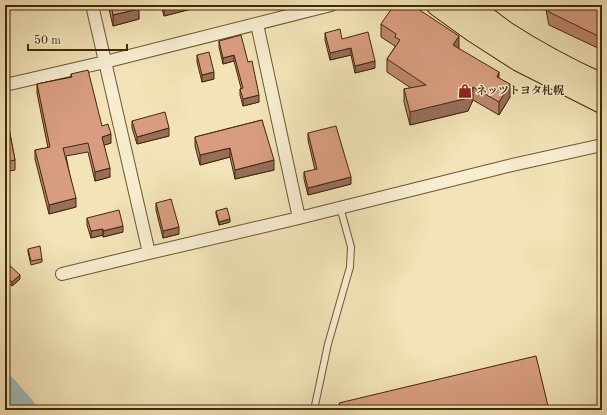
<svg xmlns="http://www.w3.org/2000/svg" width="607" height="415" viewBox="0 0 607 415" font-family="'Old Standard TT','Noto Serif JP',serif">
<rect width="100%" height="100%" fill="#f2e4b8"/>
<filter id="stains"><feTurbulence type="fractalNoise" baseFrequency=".005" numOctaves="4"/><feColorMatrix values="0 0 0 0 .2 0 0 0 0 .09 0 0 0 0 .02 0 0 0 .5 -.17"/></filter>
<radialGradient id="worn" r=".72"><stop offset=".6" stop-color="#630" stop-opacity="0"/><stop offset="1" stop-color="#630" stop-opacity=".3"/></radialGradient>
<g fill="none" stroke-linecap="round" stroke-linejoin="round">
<path stroke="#9dbdb7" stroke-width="24" d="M5,387l20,23"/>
<defs>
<path id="lane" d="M314,410l14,-66 22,-77 1,-20 -11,-40"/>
<path id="street" d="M92,5l57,248 150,-35 209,-52 94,-21
M257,24l42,194
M5,85l100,-23 226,-57
M62,274l87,-21"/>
<path id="highway" d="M438,5l36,26 45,29 83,42
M469,5c12,9 24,19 37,28 31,20 63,37 96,52"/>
</defs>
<use href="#lane" stroke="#6d5732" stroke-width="8"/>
<use href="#street" stroke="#6d5732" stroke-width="14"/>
<use href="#highway" stroke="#412806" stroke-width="24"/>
<use href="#lane" stroke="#f7edd1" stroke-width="6"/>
<use href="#street" stroke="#f7edd1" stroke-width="12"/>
<use href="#highway" stroke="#f2e4b8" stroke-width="22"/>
</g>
<path fill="#ba876f" stroke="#412806" d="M108,5h30l1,14 -26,7z
M161,5h46l-43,11z
M545,5h57v45l-53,-25z
M381,24l78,25 40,29 11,19 -11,18 -26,-15 -5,11 -58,14 -6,-23v-13l7,-1 -24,-16v-13l8,-12v-1l-14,-9z
M325,33l17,6 33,29 -20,5 -4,-18 -21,5 -5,-20z
M219,41l29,21 11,40 -16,4 -3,-11v-6l1,-1 -7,-27 -11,3 -4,-17z
M197,55l17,24 -12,3 -5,-20z
M71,74l31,52 9,17 -7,2 6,32 -15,4 -7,-29 -22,4 10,51 -27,7 -14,-55v-9l13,-2 -11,-55v-9l34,-7z
M5,108l10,52v10l-10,2z
M262,120l12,50 -39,9 -5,-22 -30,8 -5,-19v-9z
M132,121l37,15 -32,8 -5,-16z
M308,133l43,51 -43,11 -4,-16v-7l11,-2 -7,-30z
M156,203l23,31 -16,4 -7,-28z
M216,211l14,11 -11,3 -3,-11z
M87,218l36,14 -20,5v-2l-12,3 -4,-13z
M28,249l14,10v3l-11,3 -3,-13z
M5,261l15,18 -8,7 -7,-7z"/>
<path fill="#976e5a" stroke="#412806" d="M164,5h43l-43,11z
M139,9v10l-26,7v-11z
M459,36v13l-6,-4z
M351,48v7l-21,5v-7z
M234,55v6l-11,3v-6z
M375,61v7l-20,5v-7z
M214,72v7l-12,3v-7z
M499,72v13l-2,-8z
M510,84v13l-11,18v-13z
M473,87v13l-5,11 -58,14v-13z
M259,95v7l-16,4v-7z
M169,128v8l-32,8v-7z
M111,134v9l-9,3v-9z
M230,148v9l-30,8v-10z
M274,160v10l-39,9v-9z
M110,168v9l-15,4v-9z
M351,177v7l-43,11v-7z
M76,198v9l-27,7v-9z
M230,219v3l-11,3v-3z
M123,226v6l-20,5v-6z
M179,227v7l-16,4v-7z
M103,229v6l-12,3v-7z
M20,275v4l-8,7v-4z"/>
<path fill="#d89d81" stroke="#412806" d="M111,5h27l1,4 -26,6z
M394,5h18l47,31 -6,9 46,27 -2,5 13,7 -11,18 -26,-15 -5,11 -58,14 -6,-23 22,-4 -39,-26 13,-19 -5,-3 1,-3 -15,-10z
M547,5h55v33l-53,-26z
M340,29l2,10 26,-7 7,29 -20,5 -4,-18 -21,5 -5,-20z
M241,35l7,27 4,-1 7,34 -16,4 -3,-10 3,-1 -9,-33 -11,3 -4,-17z
M209,52l5,20 -12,3 -5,-20z
M88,70l14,56 6,-2 3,10 -9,3 8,31 -15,4 -7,-29 -25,5 13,50 -27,7 -14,-55 15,-3 -13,-63 35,-7 -1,-3z
M5,108l10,52 -10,2z
M165,112l4,16 -32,9 -5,-16z
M262,120l12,40 -39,10 -5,-22 -30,7 -5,-18z
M336,126l15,51 -43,11 -4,-16 13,-3 -9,-36z
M171,199l8,28 -16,4 -7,-28z
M227,208l3,11 -11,3 -3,-11z
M119,210l4,16 -20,5v-2l-12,2 -4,-13z
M40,246l2,13 -11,2 -3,-12z
M5,261l15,14 -8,7 -7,-7z
M536,356l13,54h-208l-2,-7z"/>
<defs>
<symbol id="shop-bare" viewBox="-9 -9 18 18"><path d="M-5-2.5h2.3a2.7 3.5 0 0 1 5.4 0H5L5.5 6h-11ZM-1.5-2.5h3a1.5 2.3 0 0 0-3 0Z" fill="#8f2418" stroke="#f7edd1" stroke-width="2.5" paint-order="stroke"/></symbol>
</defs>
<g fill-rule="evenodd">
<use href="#shop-bare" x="455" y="81" width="20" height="20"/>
</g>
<g text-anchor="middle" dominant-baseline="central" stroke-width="3" stroke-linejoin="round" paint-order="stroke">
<g font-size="11" font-weight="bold" fill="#412806" stroke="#f7edd1" text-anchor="start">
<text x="476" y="91">ネッツトヨタ札幌</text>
</g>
</g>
<rect width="607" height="415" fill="none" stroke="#f2e4b8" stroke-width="20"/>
<rect x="6" y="6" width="595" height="403" fill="none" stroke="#412806" stroke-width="2"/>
<rect x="10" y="10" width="587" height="395" fill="none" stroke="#412806"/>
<path d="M28 44v6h99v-6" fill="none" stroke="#412806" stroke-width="2"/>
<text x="34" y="44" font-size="12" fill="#412806" stroke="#f7edd1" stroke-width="3" paint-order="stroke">50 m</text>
<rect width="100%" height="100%" filter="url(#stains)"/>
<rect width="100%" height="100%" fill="url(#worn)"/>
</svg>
